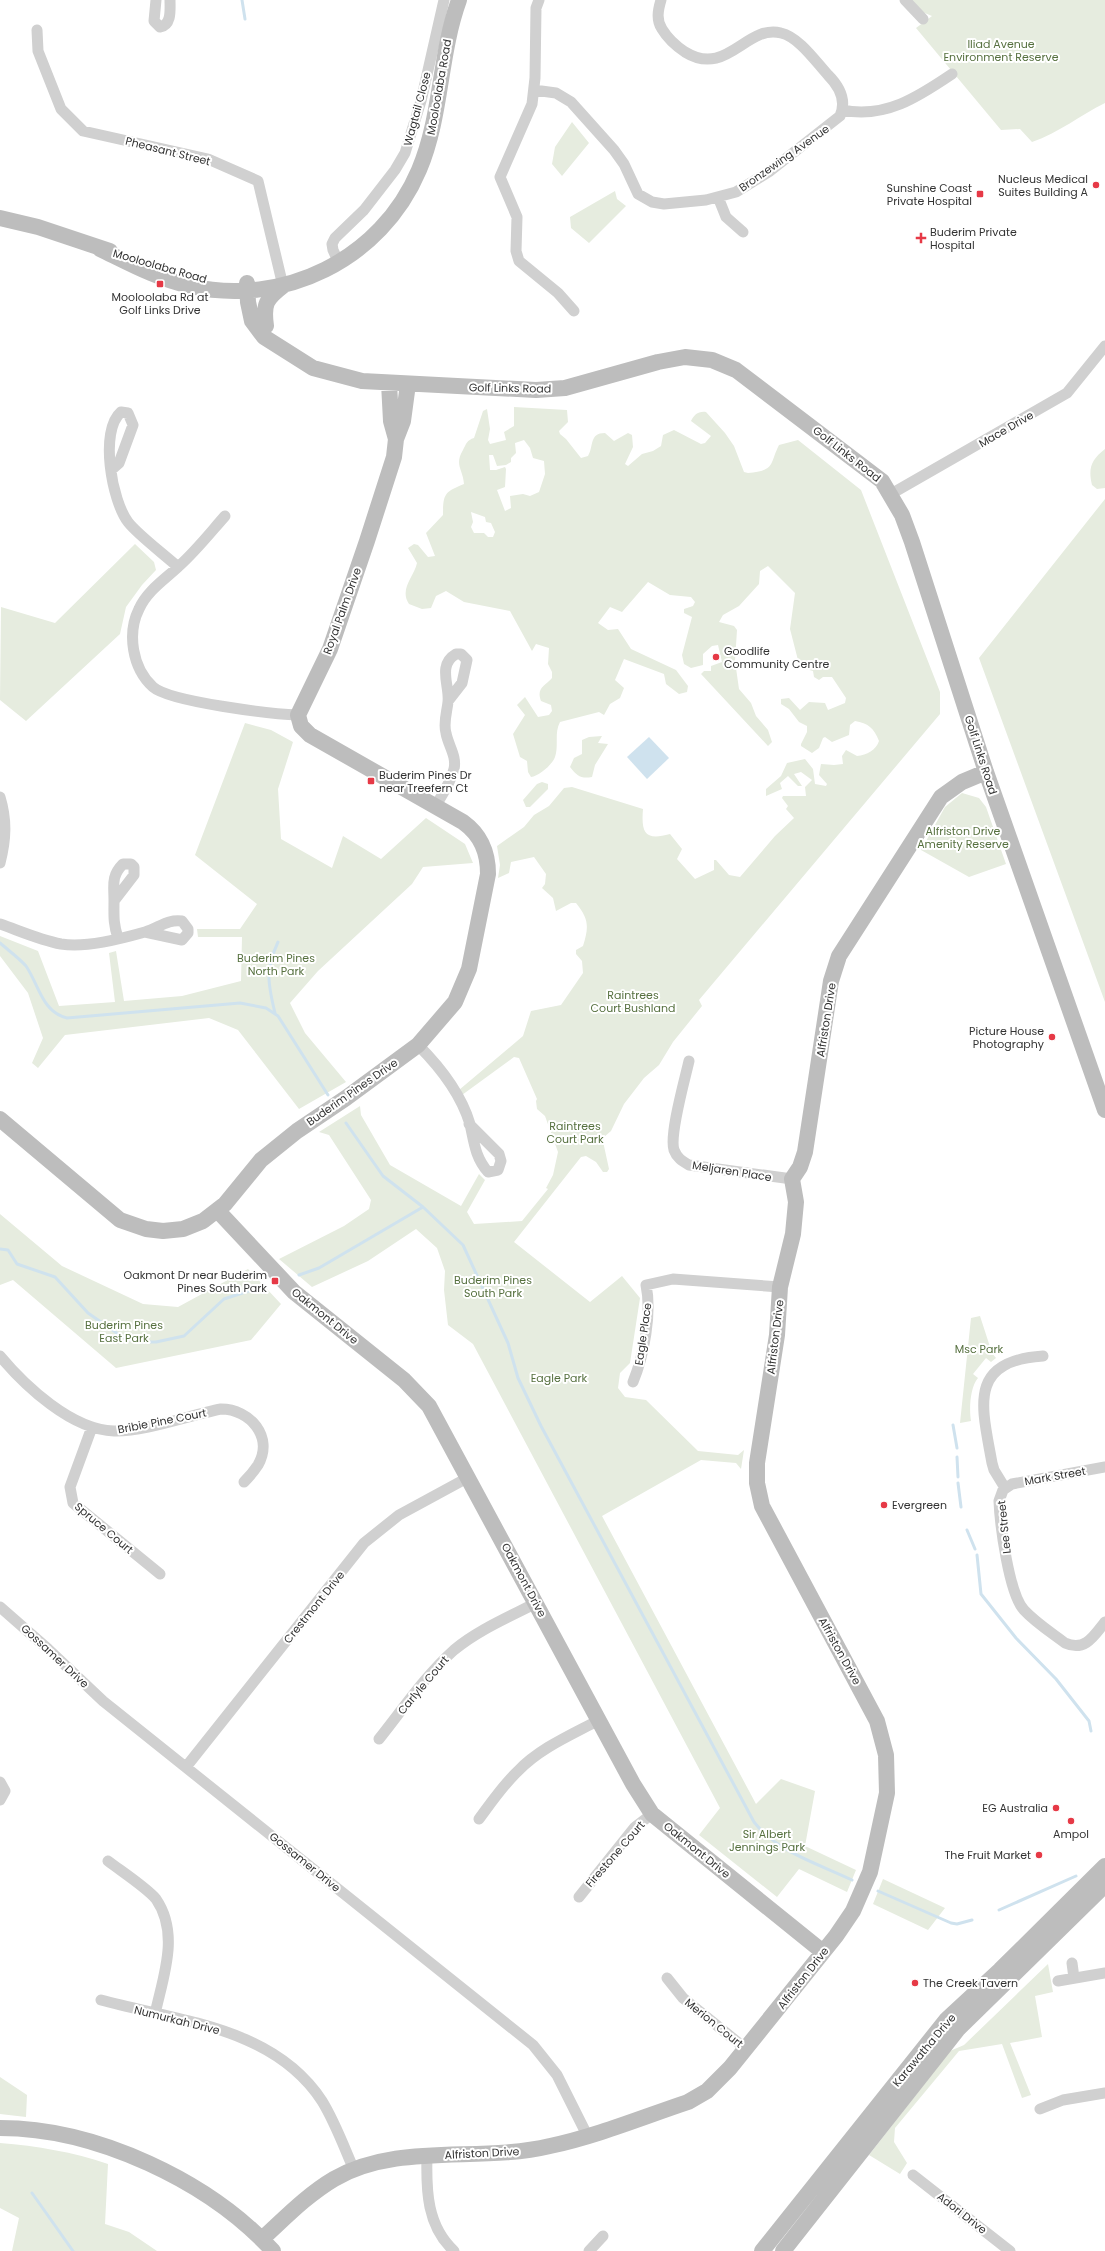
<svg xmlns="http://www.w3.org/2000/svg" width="1105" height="2251" viewBox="0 0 1105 2251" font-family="Poppins,sans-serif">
<rect width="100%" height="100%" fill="#fff"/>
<path fill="#e6ecdf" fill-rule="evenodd" d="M909,0h196v103c-25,12 -46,30 -73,39l-12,-13 -19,1 -85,-102 16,-12 -17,-7z
M572,122l17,21 -27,33 -10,-12 3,-17z
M615,191l2,8 9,7 -37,37 -18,-15 -1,-11z
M514,407l53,3 1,12 -9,9 1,3 6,5 15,19 7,-2c6,-10 1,-23 17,-23l9,8 14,-8 4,2 1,12 -8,17 3,2 14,-12 11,-3 8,-5 2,-11 11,-5 27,14 4,-1 6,-7 -20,-15c3,-6 7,-10 15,-9l19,21 9,13 10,26 4,1c28,-3 21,-8 31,-28l19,-5 63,50 79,202v22l-241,286 3,6 -29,36 -14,23 -15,13 -20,26 -13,27 -7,6v9l5,23 -2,3h-4l-7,-10 -10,-6 -5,1 -67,85 76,60 32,-26 18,22 -10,65 -10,10 -2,15 7,9 21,3 52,51 40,4 6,-5 -3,19 -5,-6 -35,-3 -99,56 154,288 25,-25 34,12 -10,55 51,24 -9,22 -48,-23 -22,28 -78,-62 21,-27 -247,-464 -25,-19 -4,-35 1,-19 -8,-23 -21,-19 -48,32 -56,26 -33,-28 65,-33 25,-17 2,-9 -42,-65 -10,-3 41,-26 1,9 29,50 71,41 18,-32 6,6 -18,32 7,12 48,-3 26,-32 -2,-1 7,-13 5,-23 -13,-36 -8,-7 -1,-8 1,-2 -18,-41 -5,-1 -52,38 -3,-5 64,-54 8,-25 30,-6 22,-32 -1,-12 -6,-7v-4l7,-4c6,-19 6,-27 -7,-43h-5l-15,8 -3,-13 -11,-10 3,-4 1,-10 -12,-17 -23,5 -2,11 -11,5 2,-13 -3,-19 27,-19 10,-12 15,-9 15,-18 8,-1 71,22c-2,24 2,32 27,25l12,15 -5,10 18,20 19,-9v-10h2l13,15 11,2 35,-41 19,-18 -8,-9 2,-3 -6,-8 1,-2h23l-1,-9 7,-7 -11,-8 -7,2 8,12h-4l-10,-10 -8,7 2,6 -16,7v-7l15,-13 6,-13 18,-4 8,10 2,15 11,2 1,-2 -8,-9 2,-11 13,1 9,-1 -1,-8 4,-6 11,6c10,-1 19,-6 22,-15 -5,-13 -11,-18 -24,-20l-5,4 -1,10 -17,7 -7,-5 -2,1 -4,10 -7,5 -11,-7v-2l6,-12v-6l-8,-4 -10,-13 -8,-5v-5l8,-1 11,12 9,-8 16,1 3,7 17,-7 1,-5 -14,-21h-9l-4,3 -5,-3 -1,-6 -11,-3 -3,-4 -9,-35 5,-36 -27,-27 -8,5 -1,13 -20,22 -16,9 -4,7 15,4 3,4 -2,31 4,28 12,14 5,13 12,14 4,12 -4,4 -67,-72 3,-3h7v-5l11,-4 -4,-17 -6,1 -9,8v11l-12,3 -7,-4 -2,-9 10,-38 -8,-4v-4l9,-3 2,-4 -4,-5 -21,-2 -22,-13 -26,30 -12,-5 -12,16 10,7 10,-1 13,20 45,21 12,16 -1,6 -8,2 -13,-10 -2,-10 -40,-15 -9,21 9,8 -4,10 -10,6 -6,11 -5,-3 -39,10c-6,11 -1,23 -5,35 -3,8 -16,19 -24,20l-3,-5 -1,-11 -7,-4 -7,-23 12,-19 -8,-10 8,-8 13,20 11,-2 3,-4 -1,-6 -10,-4c-5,-13 4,-15 11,-23v-6l-4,-8 1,-16 -13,-4 -4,7 -22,-40 -46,-9 -18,-11 -10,5 -5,12 -9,1 -13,-5c-10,-15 5,-27 8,-41l-9,-15 6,-4 4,1 10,12 7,-1 -9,-23 17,-18c0,-22 2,-23 21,-31 -1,-15 -10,-19 -1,-34 3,-6 4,-10 11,-12l9,-27 4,-2 3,20 -2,11 2,4 16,-4 -2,-8 10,-6zM524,440l6,8 3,10 11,3 1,13 -6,18 -9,4 -7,-2 -13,2 1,12 -6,3 -8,-21 8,-3 1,-18 -1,-2 -9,3h-6l-1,-15h4l4,11 9,-1 5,-3v-4l5,-5 -1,-10zM471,512l14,5 1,5 5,1 4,9 -2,5h-5l-4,-4h-10l-3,-6 2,-5z
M1105,449v39l-8,1 -5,-4c-4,-17 -1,-25 13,-36z
M1105,499v503l-126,-344z
M135,544l19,18 2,8 -14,15 -16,22 -6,27 -94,87 -26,-21 1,-93 54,16z
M245,723l26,7 22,12 -15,47 3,50 51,29 11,-32 38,23 45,-41 39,26 8,19 -50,4 -11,17 -94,87 -28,32 15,30 41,49 -47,27 -61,-79 -29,-12 -144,17 -27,33 -6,-5 11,-25 -15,-45 -28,-37v-20l38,15 21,55 56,-4 -6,-49 7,-2 8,50 58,-5 59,-15 1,-44h-44l-1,-8h43l17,-25 -62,-49z
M602,736l-4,7 10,1 -13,21 -3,12c-11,2 -15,-1 -22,-10l4,-9 8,-4v-14l7,-3z
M542,782l6,2v5l-18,18h-4l-3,-7 14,-16z
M962,793l17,5 7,9 20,57 -37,13 -48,-27 24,-43z
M0,1214l62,52 81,38 35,3 70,-38 33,35 -30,36 -135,28 -103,-88 -13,5z
M980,1316l12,37 4,5 -5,4 -5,-4 -13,16 5,4c-8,9 -9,31 -7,43l-11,2 11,-105z
M883,1879l62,29 -17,22 -55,-26z
M1048,1964l5,28 -18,4 7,41 -32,6 21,52 -9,3 -20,-54 -43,7 -64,77 -1,14 13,21 -7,11 -31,-19 81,-104 14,-6z
M0,2077l27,18 -1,22 -26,-3z
M0,2143c37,3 73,9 108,21l-3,60 24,8 28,19h-145l7,-33 -19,-10z"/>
<path fill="#cfe2ee" d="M649,737l20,21 -22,21 -20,-22z"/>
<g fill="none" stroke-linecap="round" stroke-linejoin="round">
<path stroke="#cfe2ee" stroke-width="3" d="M242,0l3,19
M0,943c8,7 19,15 26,23 13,19 16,46 41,52l173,-15 26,5 12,8 50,79
M275,1013c-7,-29 -10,-43 3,-71
M346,1123l37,53 40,31 40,38 45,98 10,35 23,48 213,396c23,30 65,42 98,58
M0,1249l8,1 9,14 38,13 33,36 33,23 16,6h19l28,-6 40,-37 40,-13
M299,1275l20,-7 104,-61
M953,1425l4,23
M957,1457l1,20
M958,1483l3,24
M967,1530l8,19
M977,1555l4,39 4,5 31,39 40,41 33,42 2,10
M878,1891l73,32 6,1 15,-4
M999,1910l77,-34
M32,2193l41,58"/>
<path stroke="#d0d0d0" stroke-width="11" d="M156,0l-2,21 6,6c12,-2 10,-18 10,-27
M539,0l-3,8 -1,70 -3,26 -32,73 17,40 -1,34 3,10 39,32 16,18
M905,0l18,19
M37,30l1,21 23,58 22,22 125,28 50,22 25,105
M534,90l22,3 15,9 43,48 10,14 14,30 14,8 12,2 42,-4 30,-8 34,-21 70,-55c7,-16 -1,-30 -12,-41 -12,-13 -29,-38 -47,-42 -35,-9 -54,45 -96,19 -9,-6 -17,-13 -23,-23 -6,-9 -4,-19 -1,-29
M842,110c43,9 76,-13 110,-36
M718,197l8,20 17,15
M339,263l-6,-13 -1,-6 3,-6 29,-28 31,-40 10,-17 16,-52 23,-101
M111,470l8,-7 14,-38 -5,-12 -7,-1c-22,19 -9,89 7,110 10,13 37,33 50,45
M891,494l176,-101 38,-47
M225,516c-15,17 -30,36 -47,51 -14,13 -31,24 -39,42 -12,24 -7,59 14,78 17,15 119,27 145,28
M0,797c7,23 6,43 0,66
M435,807c7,-12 16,-25 19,-38 3,-13 -6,-24 -8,-36 -3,-10 1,-21 2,-31 2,-16 -11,-37 8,-48h5l6,6 -5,23 -14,18
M114,901l20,-26v-8l-3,-3h-8c-12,12 -9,21 -9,36 0,15 -1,23 4,38
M0,924c20,7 40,16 61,20 25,4 59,-5 84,-12 14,-4 22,-13 37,-11l6,8v4l-6,7 -37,-8
M418,1045c22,22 43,49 52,79 4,18 5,33 18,48l10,-2 3,-9 -2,-7 -30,-30
M689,1061c-4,18 -20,74 -15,89 3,8 8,11 15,15l103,14
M0,1356c25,30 72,74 114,75 30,1 76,-16 107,-22 29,0 53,28 37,56 -4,6 -9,12 -14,17
M633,1382c11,-27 19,-69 13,-97l27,-6 107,8
M92,1427l-22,60 3,16 87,71
M1105,1467l-93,17 -9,6 -4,11c1,24 10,93 25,109 12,13 28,23 41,33 20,9 29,-7 40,-21
M1005,1488l-11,-18 -2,-7c-10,-56 -25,-102 51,-107
M0,1607l48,42 55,52 430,344 24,30 30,60
M379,1739c24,-30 46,-63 75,-89 24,-20 55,-33 82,-47
M186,1767l178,-224 35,-28 70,-38
M0,1782l5,9 -5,9
M479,1819c12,-16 24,-34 39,-48 22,-23 53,-36 81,-51
M108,1861c13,10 39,27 48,38 24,35 7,78 -1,115
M579,1897l56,-70 17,-13
M1072,1963l2,15
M667,1978l16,20 63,51
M1058,1981l47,-8
M101,2000c77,21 173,27 221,101 13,21 22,46 32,69
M1040,2109l23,-9 42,-7
M427,2156c-1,35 0,70 27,95
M913,2175l97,76
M589,2251l14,-15"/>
<path stroke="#bdbdbd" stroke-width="16" d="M0,218l38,9 72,24
M100,249c29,14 58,30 90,37 93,21 191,-26 229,-116 23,-54 20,-115 40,-170
M247,283l1,19 4,19 12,16 49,31 49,13 174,9 29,-2 93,-26 27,-5 27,3 24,10 146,111 20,34 10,27 74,230 119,338
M266,326c-3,-22 0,-27 17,-40
M389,383l2,38 5,18
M0,1119l120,101 26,9 17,2 20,-2 20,-8 22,-17 36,-44 36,-29 49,-33 72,-53 37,-43 14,-33 19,-95c0,-22 -7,-39 -25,-52l-153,-87 -9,-9 -3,-11 32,-66 37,-108 27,-84 2,-18 7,-18 5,-37
M218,1211l76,81 110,88 25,26 204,378 19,30 171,138
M0,2128c96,0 209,53 273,123
M262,2239c23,-21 45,-44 72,-60 64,-37 145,-16 216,-33 47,-10 93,-29 138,-44l19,-11 23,-23 106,-132 17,-25 17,-39 17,-79 -1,-38 -9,-34 -115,-215 -5,-23v-20l20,-128 3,-48 13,-53 3,-32 -4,-23 8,-12 5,-15 26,-171 8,-25 102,-159 21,-15 24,-10
M762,2251l185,-232 53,-49 105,-104
M783,2251l175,-222 147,-144"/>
</g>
<g fill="#e63946" stroke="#fff" stroke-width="1.5">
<circle cx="1096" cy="185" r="4"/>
<rect x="976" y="190" width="8" height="8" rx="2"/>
<path d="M919 232h4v4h4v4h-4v4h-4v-4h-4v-4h4z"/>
<rect x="156" y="280" width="8" height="8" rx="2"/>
<circle cx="716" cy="657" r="4"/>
<rect x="367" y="777" width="8" height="8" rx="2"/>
<circle cx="1052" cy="1037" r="4"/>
<rect x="271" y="1277" width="8" height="8" rx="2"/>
<circle cx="884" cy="1505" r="4"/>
<circle cx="1056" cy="1808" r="4"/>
<circle cx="1071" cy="1821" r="4"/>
<circle cx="1039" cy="1855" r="4"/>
<circle cx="915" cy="1983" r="4"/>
</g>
<g text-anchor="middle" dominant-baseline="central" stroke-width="4" stroke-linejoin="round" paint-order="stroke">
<g font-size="11" fill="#56703f" stroke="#fff">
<text x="1001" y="44">Iliad Avenue<tspan x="1001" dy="13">Environment Reserve</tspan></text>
<text x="963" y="831">Alfriston Drive<tspan x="963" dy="13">Amenity Reserve</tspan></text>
<text x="276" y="958">Buderim Pines<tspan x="276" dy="13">North Park</tspan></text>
<text x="633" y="995">Raintrees<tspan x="633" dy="13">Court Bushland</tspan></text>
<text x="575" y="1126">Raintrees<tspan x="575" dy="13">Court Park</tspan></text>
<text x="493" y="1280">Buderim Pines<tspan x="493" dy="13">South Park</tspan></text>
<text x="124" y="1325">Buderim Pines<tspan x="124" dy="13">East Park</tspan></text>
<text x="979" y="1349">Msc Park</text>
<text x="559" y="1378">Eagle Park</text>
<text x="767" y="1834">Sir Albert<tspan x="767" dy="13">Jennings Park</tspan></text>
</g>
<g font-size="11" fill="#333" stroke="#fff">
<text transform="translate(439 87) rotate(-80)">Mooloolaba Road</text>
<text transform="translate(417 109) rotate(-75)">Wagtail Close</text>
<text transform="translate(168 151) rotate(14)">Pheasant Street</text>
<text transform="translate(784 158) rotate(-35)">Bronzewing Avenue</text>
<text transform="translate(160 266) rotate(16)">Mooloolaba Road</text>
<text transform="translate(510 388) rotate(1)">Golf Links Road</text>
<text transform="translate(1006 429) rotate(-30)">Mace Drive</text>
<text transform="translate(847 454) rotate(38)">Golf Links Road</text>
<text transform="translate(342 611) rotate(-70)">Royal Palm Drive</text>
<text transform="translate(981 755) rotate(72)">Golf Links Road</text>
<text transform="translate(826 1020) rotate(-81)">Alfriston Drive</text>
<text transform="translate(352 1092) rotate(-35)">Buderim Pines Drive</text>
<text transform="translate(732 1171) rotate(9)">Meljaren Place</text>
<text transform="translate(325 1316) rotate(39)">Oakmont Drive</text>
<text transform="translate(643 1334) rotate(-82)">Eagle Place</text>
<text transform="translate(775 1337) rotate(-83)">Alfriston Drive</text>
<text transform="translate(162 1421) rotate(-11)">Bribie Pine Court</text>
<text transform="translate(1055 1476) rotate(-10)">Mark Street</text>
<text transform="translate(1004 1527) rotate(-96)">Lee Street</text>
<text transform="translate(104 1528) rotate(40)">Spruce Court</text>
<text transform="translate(524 1580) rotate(62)">Oakmont Drive</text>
<text transform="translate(314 1607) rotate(-51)">Crestmont Drive</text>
<text transform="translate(840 1651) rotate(61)">Alfriston Drive</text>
<text transform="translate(55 1656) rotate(43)">Gossamer Drive</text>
<text transform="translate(423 1685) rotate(-50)">Carlyle Court</text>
<text transform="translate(697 1850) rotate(39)">Oakmont Drive</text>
<text transform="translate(615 1854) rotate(-49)">Firestone Court</text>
<text transform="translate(305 1862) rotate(39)">Gossamer Drive</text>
<text transform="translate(803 1978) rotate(-52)">Alfriston Drive</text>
<text transform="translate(177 2020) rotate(14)">Numurkah Drive</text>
<text transform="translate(714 2023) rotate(39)">Merion Court</text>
<text transform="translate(924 2050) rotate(-50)">Karawatha Drive</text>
<text transform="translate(482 2153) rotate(-3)">Alfriston Drive</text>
<text transform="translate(962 2213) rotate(38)">Adori Drive</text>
</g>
<g font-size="11" fill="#333" stroke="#fff" text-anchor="end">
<text x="1088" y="179">Nucleus Medical<tspan x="1088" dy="13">Suites Building A</tspan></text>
<text x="972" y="188">Sunshine Coast<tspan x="972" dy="13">Private Hospital</tspan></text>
<text x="930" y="232" text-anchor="start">Buderim Private<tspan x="930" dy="13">Hospital</tspan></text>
<text x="160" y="297" text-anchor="middle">Mooloolaba Rd at<tspan x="160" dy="13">Golf Links Drive</tspan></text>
<text x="724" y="651" text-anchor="start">Goodlife<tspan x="724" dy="13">Community Centre</tspan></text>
<text x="379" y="775" text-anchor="start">Buderim Pines Dr<tspan x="379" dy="13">near Treefern Ct</tspan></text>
<text x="1044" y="1031">Picture House<tspan x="1044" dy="13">Photography</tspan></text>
<text x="267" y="1275">Oakmont Dr near Buderim<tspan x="267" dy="13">Pines South Park</tspan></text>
<text x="892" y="1505" text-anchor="start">Evergreen</text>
<text x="1048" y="1808">EG Australia</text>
<text x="1071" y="1834" text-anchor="middle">Ampol</text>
<text x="1031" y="1855">The Fruit Market</text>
<text x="923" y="1983" text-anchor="start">The Creek Tavern</text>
</g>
</g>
</svg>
